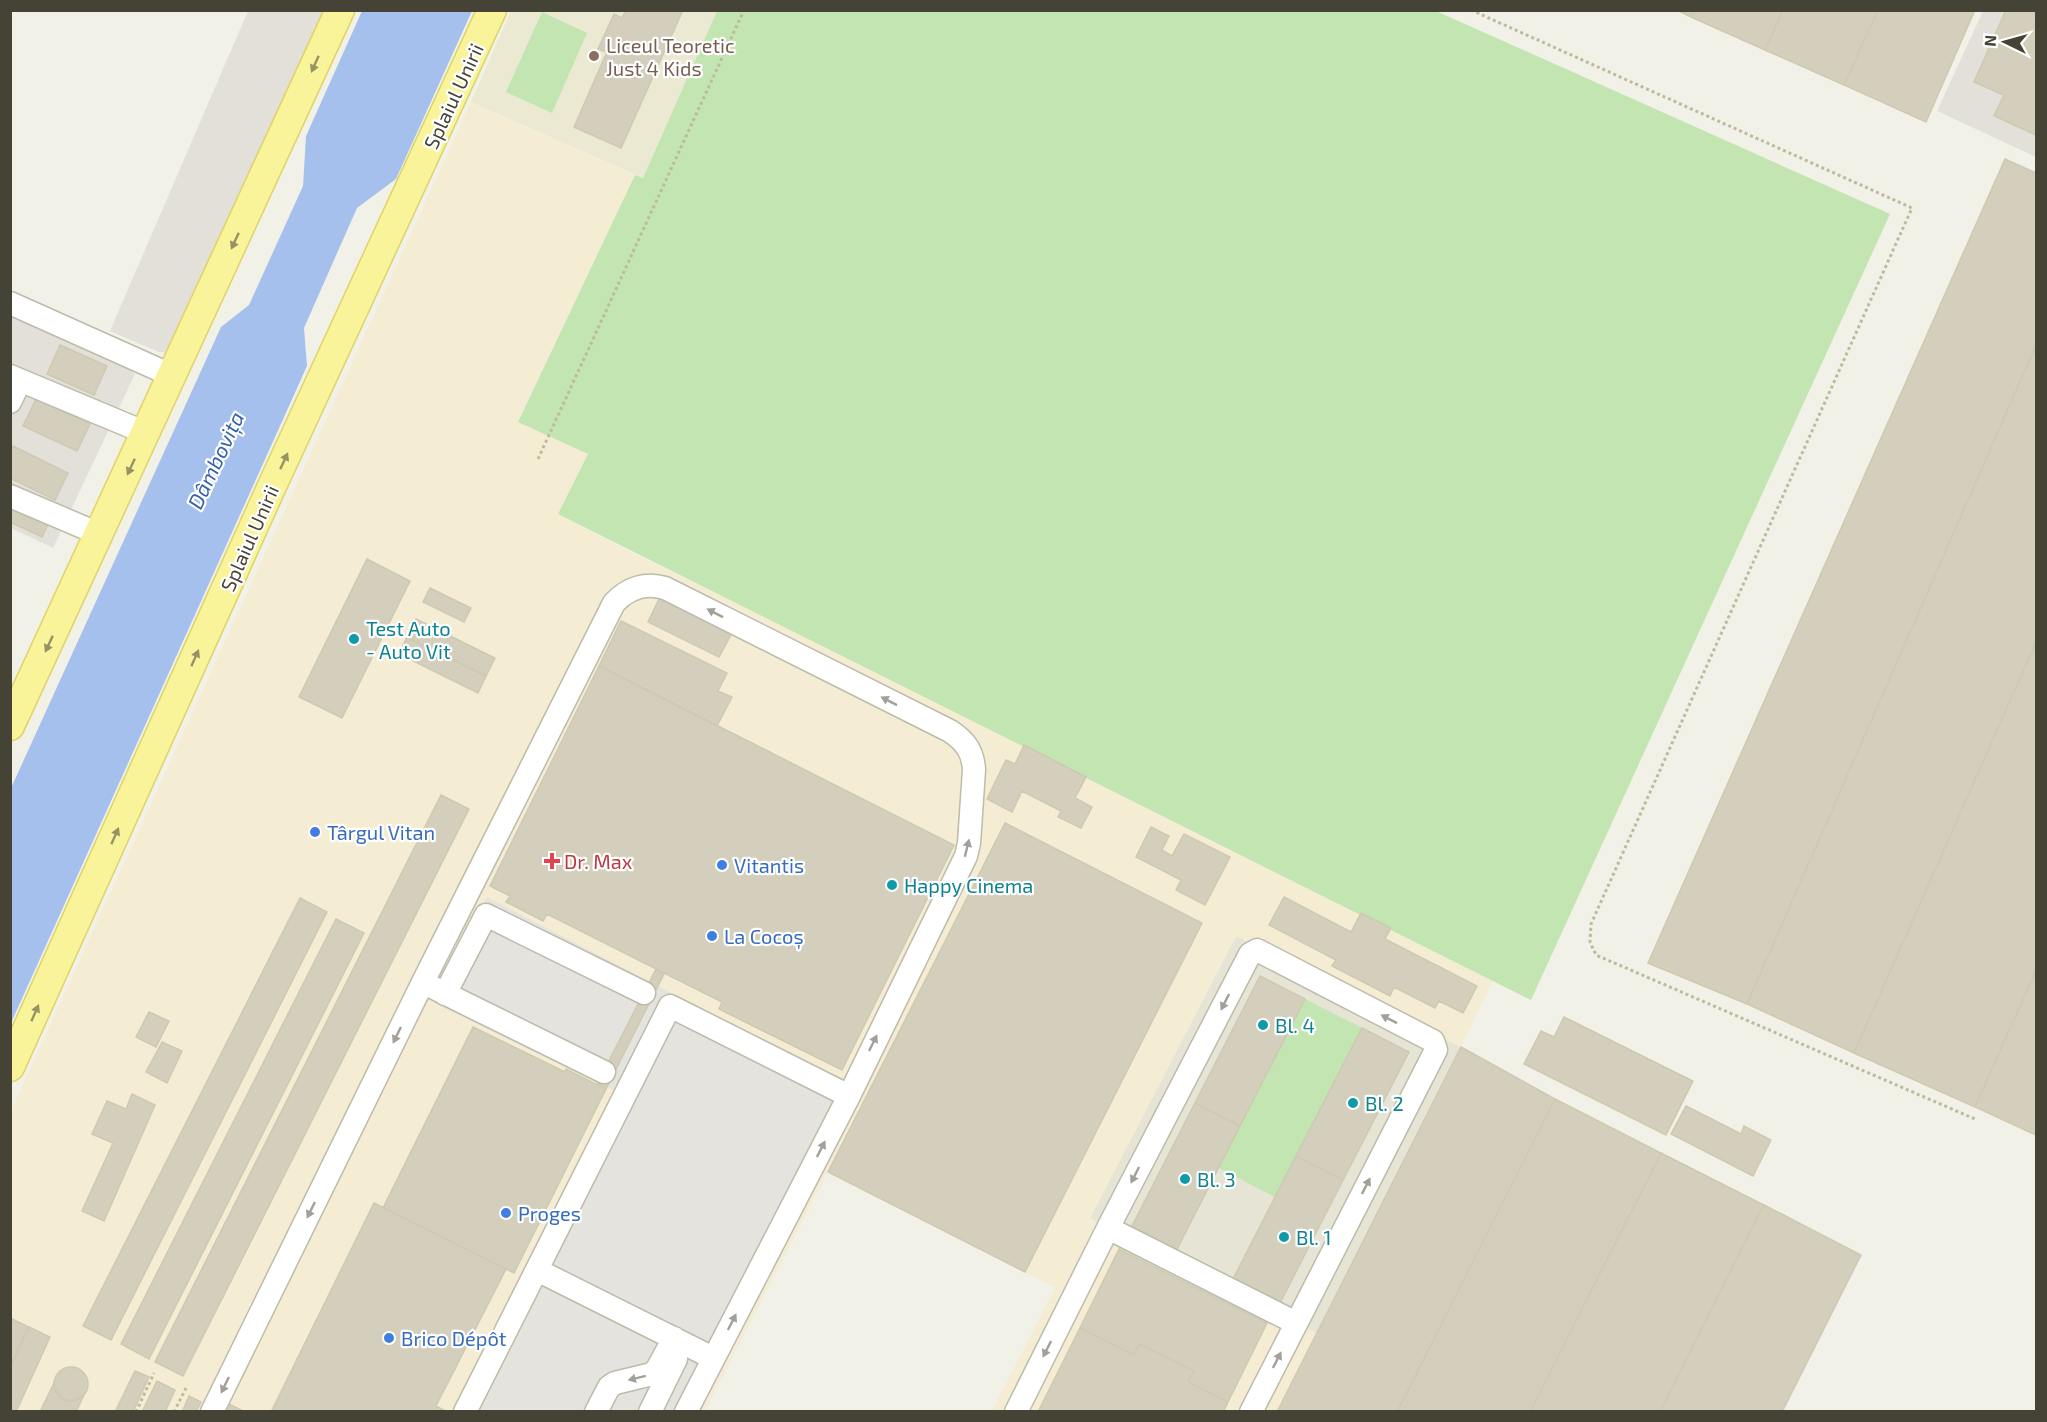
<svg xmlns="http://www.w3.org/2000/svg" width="2047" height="1422" viewBox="0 0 2047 1422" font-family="'Exo 2',sans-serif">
<rect width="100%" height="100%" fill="#f2f1e7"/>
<path fill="#e6e4d5" d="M1236,936l225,111 -145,286 -226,-115z"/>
<path fill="#f4edd3" d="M471,102l164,73 -117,246 70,33 -30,60 75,39 383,185 477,243 -32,66 -225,-111 -146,282 226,115 -39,78h-285l63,-123 -30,-16 177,-349 -374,249 -123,239 -694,1v-301z"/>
<path fill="#e2e0d8" d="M248,11h82l-159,342 -12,-1 -49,-21z
M1983,11h53v146l-99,-46z
M11,311l112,51 12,12 -82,174 -42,-20z"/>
<path fill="#ebe9d1" d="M511,11h206l-74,167 -172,-76z"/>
<path fill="#c2e5b1" d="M717,11h719l454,203 -359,786 -973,-486 30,-60 -70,-32 117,-247 8,3z
M542,12l45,21 -35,80 -46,-21z
M1305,999l57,29 -87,169 -56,-29z"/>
<path fill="#e4e3de" d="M487,897l357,186 -169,328h-199l158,-311 -200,-97z"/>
<path fill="#a6c0ed" d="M362,11h110l-76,168 -39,29 -53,120 3,38 -296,657v-235l210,-461 28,-22 54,-119 3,-50z"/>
<path fill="#d4cfbd" stroke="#cec9b0" stroke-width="1.5" d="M626,10h57l-62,138 -47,-21 33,-75 -9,-3 16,-35 8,4z
M1677,10h17l-3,7z
M1694,10h89l-18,40 -74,-33z
M1783,10h95l-34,75 -79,-35z
M1878,10h97l-49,112 -82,-37z
M2006,10h30v125l-42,-19 10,-21 -30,-13z
M2005,159l31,14v172l-289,659 -99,-41z
M60,345l47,21 -13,29 -47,-21z
M2036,345v297l-182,411 -107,-49z
M36,399l54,25 -13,27 -54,-25z
M13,446l55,27 -13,27 -45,-22v-26z
M10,504l39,18 -7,15 -32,-15z
M367,559l43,22 -68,137 -43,-21z
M430,588l41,20 -7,14 -41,-20z
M660,597l72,36 -13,24 -71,-35z
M416,619l79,39 -9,18 -79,-39z
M621,621l106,52 -9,18 14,6 -15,29 -118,-60z
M407,637l79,39 -8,17 -79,-39z
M2036,642v328l-61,137 -121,-54z
M599,666l355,179 -112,225 -123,-61 3,-7 -175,-88 -4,7 -37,-19 4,-6 -20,-10z
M1024,745l62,32 -11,21 17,9 -11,21 -23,-11 3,-6 -39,-20 -10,21 -25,-13 19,-39 9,4z
M441,795l28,14 -286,567 -28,-14z
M1005,823l197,100 -177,349 -197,-100z
M1151,827l18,9 -7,14 10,6 12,-22 46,23 -25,48 -29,-15 5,-10 -45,-23z
M1284,897l67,35 10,-19 30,15 -6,11 92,47 -14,27 -24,-12 -4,7 -41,-21 -4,9 -58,-30 4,-6 -67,-35z
M300,898l27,14 -216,428 -28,-14z
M336,919l28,14 -215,426 -28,-15z
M656,969l8,5 -58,115 -9,-5z
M2036,970v165l-61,-28z
M1260,976l45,23 -65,127 -45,-23z
M149,1012l20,9 -13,26 -20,-10z
M1564,1017l129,64 -27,54 -142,-71 17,-33 13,6z
M473,1027l92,45 1,-3 40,20 -92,184 -131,-65z
M1362,1028l47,24 -66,128 -47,-24z
M162,1042l20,9 -15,32 -21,-11z
M1461,1047l94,52 -158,313h-120z
M132,1094l23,11 -51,116 -22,-10 31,-68 -21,-9 15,-33 19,8z
M1555,1099l106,54 -131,259h-133z
M1195,1103l45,23 -65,127 -45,-23z
M1686,1106l55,28 3,-8 27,14 -18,36 -82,-42z
M1661,1153l103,52 -104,207h-130z
M1296,1156l47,24 -64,125 -47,-24z
M374,1203l132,66 -70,137 11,6h-176z
M1764,1205l97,50 -79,157h-122z
M1119,1249l148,74 -39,79 -40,-20 6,-11 -55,-27 -5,11 -54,-27z
M10,1318l19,9 -19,40z
M29,1327l21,10 -34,75h-6v-45z
M1080,1328l54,27 5,-11 55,27 -6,11 40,20 -5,10h-185z
M54 1384a17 17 0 1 1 34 0a17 17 0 1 1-34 0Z
M135,1371l14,6 -16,35h-18z
M157,1381l18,9 -10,22h-23z
M54,1383l1,6 8,10 9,2 12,-6 -8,17h-36z
M189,1396l12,6 -5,10h-14z
M229,1404l16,8h-20z"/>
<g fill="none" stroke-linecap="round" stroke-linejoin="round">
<defs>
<path id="minor" d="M10,303l163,73
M10,376l136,57
M10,402l10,-21
M10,496l89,38
M432,987l172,85
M445,994l41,-79 158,78
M1108,1228l188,95
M537,1270l176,88
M212,1412l211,-430 191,-379c14,-15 32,-21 51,-15l285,143c15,10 23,20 24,39l-5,73 -3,13 -117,240 -163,316
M465,1412l205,-406 179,90
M596,1412l13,-25 6,-4 37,-9 5,-5 17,-31
M650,1412l26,-53
M1016,1412l92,-184 142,-274 7,-4 176,91 3,9 -185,362"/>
<path id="major" d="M10,726l330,-716
M10,1067l262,-581 220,-476"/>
</defs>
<use href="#minor" stroke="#bdbbaa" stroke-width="25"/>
<use href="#major" stroke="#ded469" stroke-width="31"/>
<path stroke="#bfba9c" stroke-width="3" stroke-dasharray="3 3" stroke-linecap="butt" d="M1471,10l441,198 -321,716 -1,18 6,13 379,164
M538,459l206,-449
M136,1412l18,-39
M174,1412l12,-24"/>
<use href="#minor" stroke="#fff" stroke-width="22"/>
<use href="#major" stroke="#f9f399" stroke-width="28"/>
</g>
<defs><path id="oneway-solid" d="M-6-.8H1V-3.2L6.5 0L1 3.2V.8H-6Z" transform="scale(1.5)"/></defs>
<g fill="#969263">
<use href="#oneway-solid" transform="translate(315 64) rotate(114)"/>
<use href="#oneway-solid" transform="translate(235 241) rotate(115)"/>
<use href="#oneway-solid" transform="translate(284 461) rotate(-65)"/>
<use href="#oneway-solid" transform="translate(131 467) rotate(115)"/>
<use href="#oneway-solid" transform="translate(49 644) rotate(115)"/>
<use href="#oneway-solid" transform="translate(195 658) rotate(-66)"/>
<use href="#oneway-solid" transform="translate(115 836) rotate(-66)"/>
<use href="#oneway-solid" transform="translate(35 1013) rotate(-66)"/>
</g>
<g fill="#a2a09a">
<use href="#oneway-solid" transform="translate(715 613) rotate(-153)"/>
<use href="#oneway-solid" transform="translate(889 701) rotate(-153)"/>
<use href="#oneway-solid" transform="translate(967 848) rotate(-76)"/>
<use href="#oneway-solid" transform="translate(1225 1002) rotate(117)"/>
<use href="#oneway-solid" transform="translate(1389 1019) rotate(-153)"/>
<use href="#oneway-solid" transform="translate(397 1035) rotate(116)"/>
<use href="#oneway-solid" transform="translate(873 1043) rotate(-64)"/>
<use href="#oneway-solid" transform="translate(821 1149) rotate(-63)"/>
<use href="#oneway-solid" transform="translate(1135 1175) rotate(117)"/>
<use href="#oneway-solid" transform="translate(1366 1186) rotate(-63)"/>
<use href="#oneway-solid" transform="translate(311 1210) rotate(116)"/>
<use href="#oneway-solid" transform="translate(732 1322) rotate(-63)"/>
<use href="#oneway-solid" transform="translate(1047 1349) rotate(117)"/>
<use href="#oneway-solid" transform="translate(1277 1360) rotate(-63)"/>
<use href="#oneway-solid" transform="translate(637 1378) rotate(166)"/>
<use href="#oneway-solid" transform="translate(225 1385) rotate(116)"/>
</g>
<circle fill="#8d6e63" stroke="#fff" stroke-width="2" cx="594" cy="56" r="6"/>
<g fill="#0f9aa8" stroke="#fff" stroke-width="2">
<circle cx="354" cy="639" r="6"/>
<circle cx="892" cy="885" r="6"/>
<circle cx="1263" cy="1025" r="6"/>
<circle cx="1353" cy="1103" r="6"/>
<circle cx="1185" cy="1179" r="6"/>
<circle cx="1284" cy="1237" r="6"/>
</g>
<g fill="#3f7fe0" stroke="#fff" stroke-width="2">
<circle cx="315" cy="832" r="6"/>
<circle cx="722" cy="865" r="6"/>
<circle cx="712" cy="936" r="6"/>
<circle cx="506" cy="1213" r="6"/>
<circle cx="389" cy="1338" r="6"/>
</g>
<path fill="#e0444e" stroke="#fff" stroke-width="2" d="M549 852h6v6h6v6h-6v6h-6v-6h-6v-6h6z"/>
<g text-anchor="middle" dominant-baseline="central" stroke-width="4.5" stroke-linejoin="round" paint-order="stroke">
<g font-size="20" fill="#785e54" stroke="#fff" text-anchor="start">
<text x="606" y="45">Liceul Teoretic<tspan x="606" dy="23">Just 4 Kids</tspan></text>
</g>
<g font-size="20" fill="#454236" stroke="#fff">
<text transform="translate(453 96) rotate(-65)">Splaiul Unirii</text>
<text transform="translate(249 538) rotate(-66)">Splaiul Unirii</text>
</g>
<g font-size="20" fill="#0d838f" stroke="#fff" text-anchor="start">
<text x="366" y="628">Test Auto<tspan x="366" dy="23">- Auto Vit</tspan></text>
<text x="904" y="885">Happy Cinema</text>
<text x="1275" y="1025">Bl. 4</text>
<text x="1365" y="1103">Bl. 2</text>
<text x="1197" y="1179">Bl. 3</text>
<text x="1296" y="1237">Bl. 1</text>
</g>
<g font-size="20" fill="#366cbe" stroke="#fff" text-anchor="start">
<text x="327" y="832">Târgul Vitan</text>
<text x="734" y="865">Vitantis</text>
<text x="724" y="936">La Cocoș</text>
<text x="518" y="1213">Proges</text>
<text x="401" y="1338">Brico Dépôt</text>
</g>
<g font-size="20" fill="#be3a42" stroke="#fff" text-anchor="start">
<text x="564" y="861">Dr. Max</text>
</g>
<g font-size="21" font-style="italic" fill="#3460ac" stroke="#fff">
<text transform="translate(215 460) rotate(-65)">Dâmbovița</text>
</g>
</g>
<rect width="2047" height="1422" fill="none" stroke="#454236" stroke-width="24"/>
<g transform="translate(2005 42) rotate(275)" stroke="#ffffff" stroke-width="4.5" paint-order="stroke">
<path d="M0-4.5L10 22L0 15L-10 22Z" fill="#454236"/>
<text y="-9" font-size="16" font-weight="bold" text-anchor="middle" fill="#454236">N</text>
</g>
</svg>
